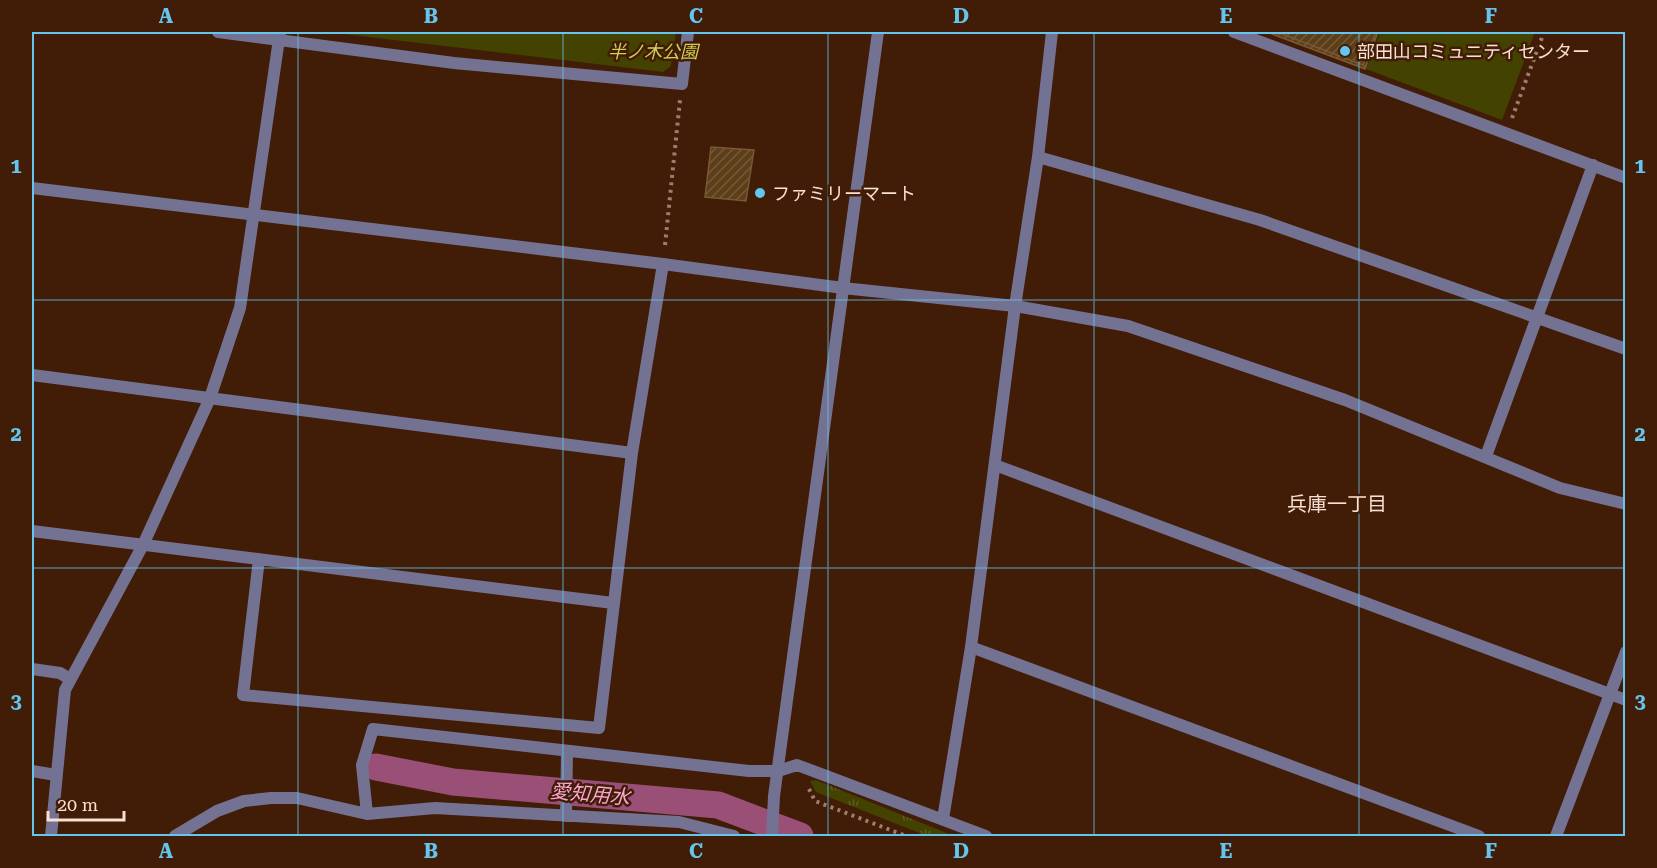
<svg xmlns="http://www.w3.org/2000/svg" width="1657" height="868" viewBox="0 0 1657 868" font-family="'Roboto Serif','Noto Sans JP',serif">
<defs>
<pattern id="grass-tufts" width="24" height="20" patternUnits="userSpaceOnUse" patternTransform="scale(1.5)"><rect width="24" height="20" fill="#434200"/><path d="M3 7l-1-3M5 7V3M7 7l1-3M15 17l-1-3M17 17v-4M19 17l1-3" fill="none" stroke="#5f5d24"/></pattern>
<pattern id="building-hatch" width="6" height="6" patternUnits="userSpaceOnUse" patternTransform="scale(1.5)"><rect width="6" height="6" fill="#5c3e19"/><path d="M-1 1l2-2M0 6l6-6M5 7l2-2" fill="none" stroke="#745a3a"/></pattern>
</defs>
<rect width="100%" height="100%" fill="#411c06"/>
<path fill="url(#grass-tufts)" d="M816,780l138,56h-27l-111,-44 -6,-11z"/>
<path fill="#434200" d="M327,32h349l-5,34 -8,6z
M1380,32h155l-33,88 -136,-51z"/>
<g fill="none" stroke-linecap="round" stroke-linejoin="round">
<path stroke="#9a4f77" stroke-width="27" d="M376,767l77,15 265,23 82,31"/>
</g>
<path fill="url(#building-hatch)" stroke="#785835" stroke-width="1.5" d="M1273,32h105l-13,37 -93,-35z
M1277,32h99l-13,33z
M711,147l43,3 -8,51 -41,-4z"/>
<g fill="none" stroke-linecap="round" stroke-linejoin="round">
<path stroke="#9d7e6d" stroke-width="4" stroke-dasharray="3 4.5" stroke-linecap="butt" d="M1512,118l32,-86
M665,245l15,-145
M809,789l6,12 91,35"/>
<path stroke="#747292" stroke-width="12" d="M218,32l236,31 228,21 6,-52
M1234,32l392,146
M1038,157l222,63 366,129
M32,375l600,78
M1486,456l107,-291
M995,465l631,235
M32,531l581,72
M259,559l-16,136 356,33 33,-275 31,-189
M971,647l508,189
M32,669l28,4 10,6
M32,771l24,4
M367,814l-5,-49 11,-36 376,42h29l19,-6 189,71
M566,816l1,-65
M943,819l28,-172 44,-341 23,-149 14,-125
M51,836l14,-146 78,-145 67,-147 30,-90 40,-276
M175,836l42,-25 27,-10 27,-3h26l70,16 68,-6 244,14 55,14
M1556,836l70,-184"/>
<path stroke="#747292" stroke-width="12" d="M32,188l631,76 180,24 172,18 113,20 217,74 215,88 66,16
M772,836l2,-40 104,-764"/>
</g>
<path fill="none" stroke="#64c5ee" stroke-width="1.5" stroke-opacity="0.55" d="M298,32v804M563,32v804M828,32v804M1094,32v804M1359,32v804M32,300h1594M32,568h1594"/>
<g fill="#64c5ee" stroke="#411c06" stroke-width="2">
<circle cx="1345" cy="51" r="6"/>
<circle cx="760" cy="193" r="6"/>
</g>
<g text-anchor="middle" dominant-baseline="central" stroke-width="5" stroke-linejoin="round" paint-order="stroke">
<g font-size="18" font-style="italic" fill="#cfce55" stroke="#411c06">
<text x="653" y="51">半ノ木公園</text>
</g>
<g font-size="18" fill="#f9e0d3" stroke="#411c06" text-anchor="start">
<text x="1357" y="51">部田山コミュニティセンター</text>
<text x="772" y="193">ファミリーマート</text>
</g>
<g font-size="20" fill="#f9e0d3" stroke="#411c06">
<text x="1337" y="504">兵庫一丁目</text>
</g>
<g font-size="20" font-style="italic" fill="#fca7d2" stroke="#411c06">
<text transform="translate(590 794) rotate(5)">愛知用水</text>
</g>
</g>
<rect width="1657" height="868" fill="none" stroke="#411c06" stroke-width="66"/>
<path d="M48 811v9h76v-9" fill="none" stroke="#f9e0d3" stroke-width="3"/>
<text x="57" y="811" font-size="18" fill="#f9e0d3" stroke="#411c06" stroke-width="4.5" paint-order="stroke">20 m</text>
<rect x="33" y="33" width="1591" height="802" fill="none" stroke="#64c5ee" stroke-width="2"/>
<g font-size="20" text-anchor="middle" font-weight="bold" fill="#64c5ee">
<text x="166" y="23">A</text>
<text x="431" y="23">B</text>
<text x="696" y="23">C</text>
<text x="961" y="23">D</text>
<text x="1226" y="23">E</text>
<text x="1491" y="23">F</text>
<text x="16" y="173">1</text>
<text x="1640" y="173">1</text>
<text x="16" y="441">2</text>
<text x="1640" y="441">2</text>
<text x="16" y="708">3</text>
<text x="1640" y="708">3</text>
<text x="166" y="858">A</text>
<text x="431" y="858">B</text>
<text x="696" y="858">C</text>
<text x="961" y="858">D</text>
<text x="1226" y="858">E</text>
<text x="1491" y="858">F</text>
</g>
</svg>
